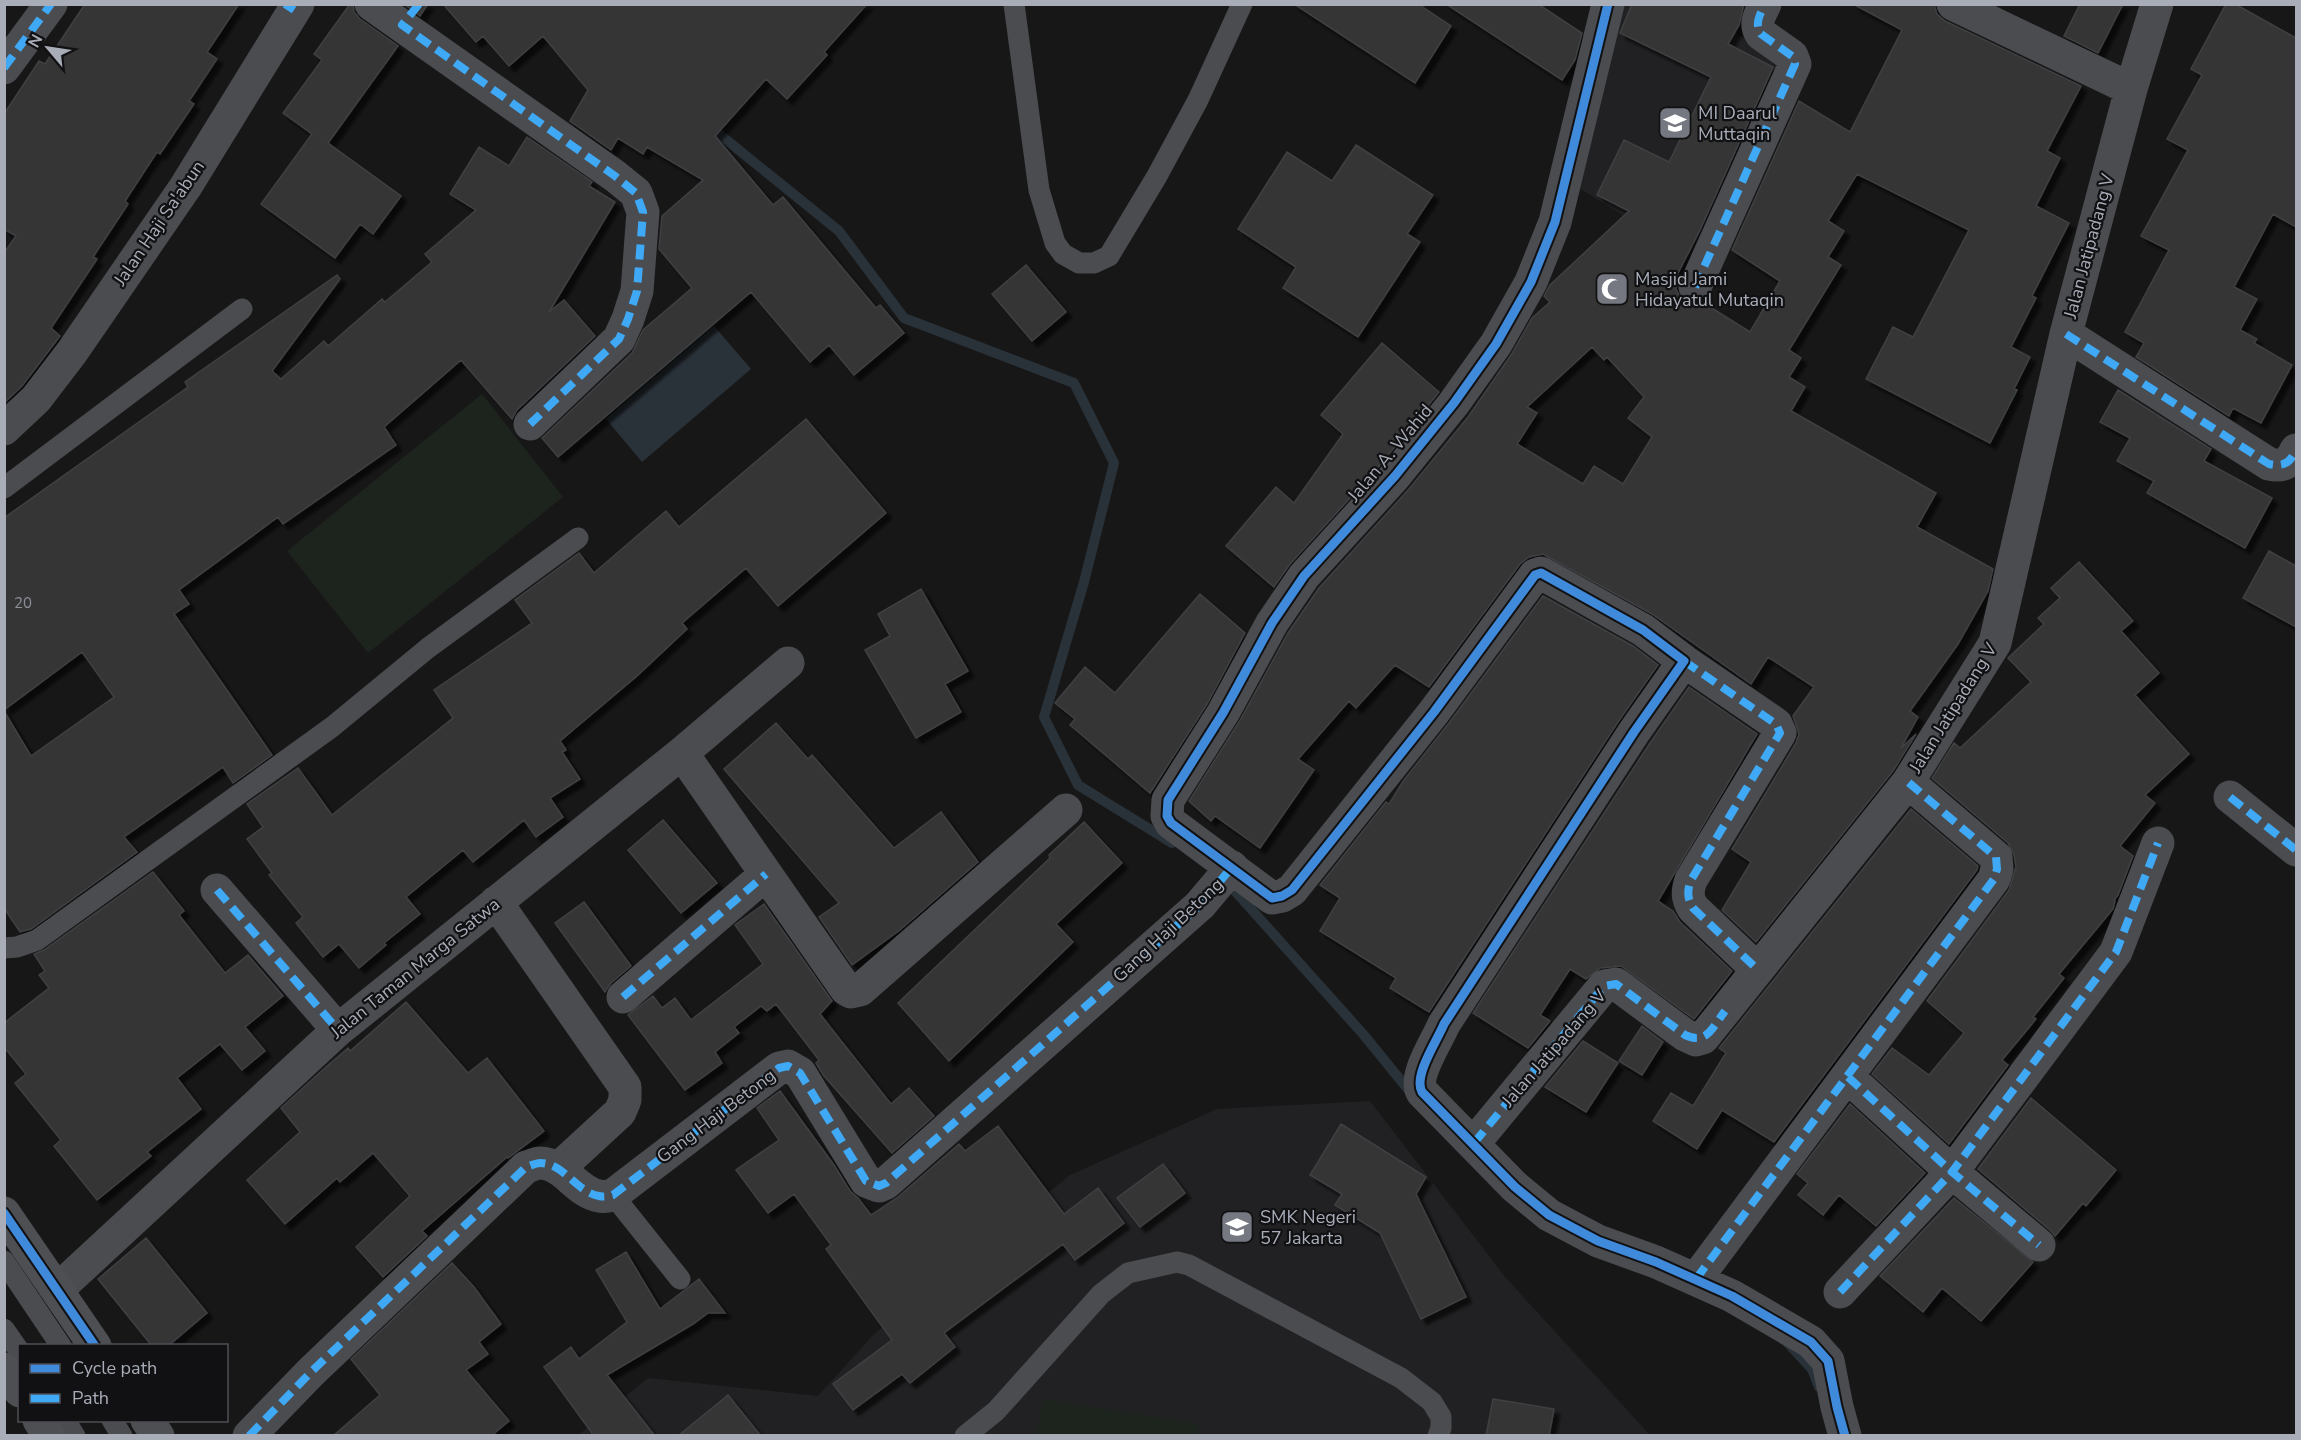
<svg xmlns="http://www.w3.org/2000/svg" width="2301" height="1440" viewBox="0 0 2301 1440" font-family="'Nunito Sans',sans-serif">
<defs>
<filter id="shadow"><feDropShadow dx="5.5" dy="5.5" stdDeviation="1.5" flood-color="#0009"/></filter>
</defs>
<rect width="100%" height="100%" fill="#171717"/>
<path fill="#212123" d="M1621,5h57l110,55 -96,199 -116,-73z
M1370,1101l136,177 144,157 -1073,1 71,-58 170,18 55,-61 197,-160 147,-66z"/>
<path fill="#1d241e" d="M482,394l81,103 -195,156 -81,-102z
M1043,1399l156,25 -1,11h-161z"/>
<path fill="#2a3239" d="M714,326l37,43 -109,93 -36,-43z"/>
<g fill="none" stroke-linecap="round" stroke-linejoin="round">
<path stroke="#2a3239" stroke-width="10" d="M708,125l131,106 65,87 170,65 40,80 -30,119 -40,135 34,68 94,58
M1226,881l137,153 48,59
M1787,1342l25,27 7,18"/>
</g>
<path fill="#353536" stroke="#3f4043" stroke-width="1.5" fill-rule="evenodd" filter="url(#shadow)" d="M85,4h154l-32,48 10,7 -28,42 5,3 -34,50 -3,-2 -32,49 3,3 -35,53 4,2 -46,69 9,8 -38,50 -18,17v-150l12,-17 -12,-7v-115l35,-53 6,3z
M350,4h3l1,8 6,7 38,27 -70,97 73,53 -28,38 -13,-10 -25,34 -74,-54 51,-70 -29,-21 39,-53 -8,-6z
M404,4h24l-8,12z
M443,4h424l-43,48 3,3 -40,44 -21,-20 -51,57 58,69 10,-8 93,111 4,-3 24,28 -50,42 -25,-30 -19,17 -59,-70 -193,165 -16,-19 90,-85 11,-23 49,-42 -33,-39 3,-33 41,-36 -56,-33 -4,7 -25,-16 -7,12 -41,-29 18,-31 -45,-54 -34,30 -26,-30 -7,6z
M1294,4h124l33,22 -36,57z
M1446,4h92l44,29 -7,27 -13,20z
M1632,4h112l-5,21 -11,19 45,23 -73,163 -24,47 2,2 -2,10 4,8 7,7 9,2 8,-3 46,29 30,-51 -48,-31 67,-149 51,31 52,-102 -49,-26h81l3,10 8,7 136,65 -34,65 13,7 -24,48 33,17 -37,73 4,2 -25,49 19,10 -16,32 3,1 -27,53 -124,-64 27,-52 20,10 56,-107 -112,-56 -29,47 16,10 -16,26 13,8 -52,85 12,8 -12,19 16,10 -14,24 145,82 -19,34 76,42 -5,22 -30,53 -48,67 8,6 -17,31 15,-14 -23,37 -137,171 -34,-32 29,-48 -19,-13 64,-106 3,-9 -6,-18 21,-29 -46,-30 -17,27 -99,-70 -109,-60 -14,3 -9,7 -91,123 -34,-22 -39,43 -7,-7 -51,58 16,11 -54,78 -45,-32 -4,5 -22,-20 50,-79 49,-89 31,-45 90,-99 59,-72 43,-62 21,-37 18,-16 -6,-6 6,-11 79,-74 -32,-16 27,-55 45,22 42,-85 -91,-44zM1592,347l12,13 3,-3 37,40 -16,21 24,19 -29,47 -29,-18 -11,18 -66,-40 20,-31 -10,-6z
M2080,4h43l-25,49 -34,-17z
M2226,4h9l61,34v189l-23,-13 -39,73 23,12 -17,31 17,9 -3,4 38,22 -31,58 -28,-15 -4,8 -93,-59 8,-14 -19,-11 44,-82 -28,-14 47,-86 -21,-11 35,-64 -11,-6z
M527,137l65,45 -3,4 26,16 -66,110 15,-12 31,36 -78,74 -5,9 -51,-59 -77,67 12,18 -113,79 -5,-7 -99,73 10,14 -15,10 98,141 -39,28 -10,-16 -99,70 13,15 -106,77 -11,3 -16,-24v-197l27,45 83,-59 -32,-45 -78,58v-192l184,-131 -3,-5 152,-107 3,4 -68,92 9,8 43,-38 4,5 54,-47 3,3 47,-40 -7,-8 51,-44 -26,-16 29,-47 30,19z
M1356,145l77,50 -26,39 13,8 -62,95 -75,-49 13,-21 -58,-38 49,-77 45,29z
M1026,265l40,47 -34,29 -40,-47z
M1382,343l57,49 -58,72 -91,100 -16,23 -48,-41 50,-59 18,16 49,-69 -22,-19z
M2118,390l93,59 -7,12 68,37 -27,50 -98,-55 7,-12 -37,-20 13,-23 -30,-16z
M806,419l80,94 -108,93 -32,-38 -64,55 5,6 -50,47 -77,65 6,9 -4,2 18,27 -30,19 13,19 -27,20 -12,-17 -51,42 -10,-12 -57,47 14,17 -36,29 2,2 -27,23 -20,-24 -16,13 -27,-34 7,-6 -34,-42 3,-2 -25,-34 16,-12 -16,-23 51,-36 34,47 121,-97 -19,-28 98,-67 -17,-23 64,-47 15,20 72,-62 13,16z
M2269,551l27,15v61l-53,-29z
M2079,562l54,59 -12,10 38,42 -24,22 54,59 -44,41 10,8 -35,43 13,10 -15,39 -4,5 1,1 -2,8 -54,65 5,4 -31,39 3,2 -34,41 6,5 -59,79 -77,-70 20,-26 37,27 35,-42 -37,-32 82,-111 7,-23 -2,-12 -6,-12 -76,-65 22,-35 6,5 71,-66 -23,-24 36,-34 -6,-6 22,-20 -9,-10z
M921,589l47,82 -23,13 16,28 -45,26 -51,-88 25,-14 -12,-22z
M1200,594l45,39 -38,71 -57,89 -80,-68 5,-6 -20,-16 30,-36 30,26z
M1543,596l90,50 25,19 -40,57 -189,290 -39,-24 6,-10 -76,-47 20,-33 -20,-13 66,-83 3,2 15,-24 45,-57z
M1689,687l68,47 -99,167 15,10 7,11 52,49 -38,48 -73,-53 -21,2 -14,11 -16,-10 -30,46 10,6 -22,27 -55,-35 177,-270z
M776,723l32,36 4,-4 82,93 47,-36 37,50 -78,68 -48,35 -33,-48 20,-14 -115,-134z
M1911,809l67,57 -1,4 -203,272 -52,-32 -25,39 -44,-28 18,-28 22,13 33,-53 -7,-5z
M663,820l54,63 -36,30 -53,-63z
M1084,822l38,41 -66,61 17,18 -124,119 -51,-58 152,-145 -1,-3z
M153,872l31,39 -5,4 46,58 23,-18 35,41 -38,31 20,24 -23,19 -22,-26 -43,34 24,31 -54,43 4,4 -54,44 -43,-54 7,-6 -46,-57 11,-9 -22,-27v-24l45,-35 -10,-13 6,-4 -11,-17 10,-4z
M584,902l47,64 -20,17 -6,9 -50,-69z
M764,904l68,97 -12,13 71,90 18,-16 25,28 -42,37 -68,-77 -8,-13 3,-3 -43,-56 -9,7 -6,-5 -27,21 5,6 -24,19 7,11 -37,27 -57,-75 25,-19 9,12 13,-10 16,22 72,-56 -28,-39z
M406,1002l62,71 19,-15 57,73 -36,27 -1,-1 -85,74 5,5 -44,41 -27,-30 54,-51 -37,-43 -33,29 -3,-4 -52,46 -38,-44 53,-48 -19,-24 46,-42 21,-18 2,3z
M1642,1026l21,16 -21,33 -23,-14z
M1583,1041l35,22 -32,49 -41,-25z
M780,1091l54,74 16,26 8,7 13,17 27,-18 61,-53 6,7 33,-25 66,88 34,-26 26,35 -49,37 -12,-16 -119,89 11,14 -45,36 -8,-9 -49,36 -20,-26 59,-44 -66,-91 5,-4 -37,-51 -26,19 -32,-43 43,-30 -22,-32z
M2031,1098l85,72 -30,36 -3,-3 -28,33 -4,-5 -73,-62z
M1850,1104l75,69 -49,53 -37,-31 -16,20 -25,-20 10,-12 -11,-9z
M1341,1124l85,53 -10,17 50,103 -45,22 -41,-86 -45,-28 7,-11 -32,-19z
M1163,1164l22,29 -45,34 -23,-29z
M1954,1198l79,64 -52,59 -39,-33 -19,24 -43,-36z
M146,1238l61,75 -39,33h-16l-54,-67z
M626,1252l34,57 39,-30 26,34h-17l-15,11 -86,51 48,61h-61l-50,-69 27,-20 8,12 48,-37 -31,-52z
M452,1263l22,24 27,37 -22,18 9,12 -22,16 43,51 -18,15h-158l47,-41 -29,-36z
M728,1395l33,41h-83z
M1493,1399l61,10 -5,27h-63z"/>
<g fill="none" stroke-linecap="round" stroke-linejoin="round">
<path stroke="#4b4c50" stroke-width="21" d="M1014,4l25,186 16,53 8,11 16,9h15l15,-7 48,-80 41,-76 44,-96
M4,488l238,-179
M4,948l13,-1 20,-7 295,-213 96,-79 150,-110
M613,1195l67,84
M4,1261l57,85
M4,1329l16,23
M65,1420l10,16
M112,1420l10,16
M965,1436l31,-25 105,-117 27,-21 49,-11 12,3 212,113 31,24 9,15v11l-3,8"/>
<path stroke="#4b4c50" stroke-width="33" d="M371,4l244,172 21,17 7,19 -6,79 -9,28 -9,20 -89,85
M1608,4l-53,218 -24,60 -35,62 -42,59 -59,73 -91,100 -32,47 -49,90 -55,87 -1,16 4,7 101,75 10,-2 10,-6 142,-178 101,-137 6,-2 102,57 41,31 -50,71 -190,292c-7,17 -31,52 -22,68l93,95 34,28 49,26 58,21 76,34 79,46 17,19 9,46 8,29
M1953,4l178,85
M4,68l47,-64
M1695,287l100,-223 -3,-8 -31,-22c-7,-11 -1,-19 4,-30
M2066,334l203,130c15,3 21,-1 27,-14
M4,429l32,-30 36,-47 114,-166 112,-182
M1684,661l92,63 4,9 -89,147c-4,11 -4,18 2,28l64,61
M682,753l164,236 5,3 9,-2 206,-180
M2230,797l66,53
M217,890l121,140
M496,902l129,185v13l-5,12 -62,57
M623,997l143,-123
M1848,1077l104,95 87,73
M1474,1143l130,-157 12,-2 69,51 11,5 7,-2 205,-256 87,-139 71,-309 65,-245 26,-85
M1696,1279l298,-400 3,-10 -1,-12 -88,-75
M57,1290l281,-260 344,-277 106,-90
M1840,1292l112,-120 164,-220 42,-109
M249,1436l62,-64 215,-205c4,-1 10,-4 14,-4 24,0 36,29 59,33 4,1 10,0 14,-1l166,-127 9,-2 12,7 66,108 13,5 7,-3 314,-278 32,-38"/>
<path stroke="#4d4f52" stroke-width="33" d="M4,1213l91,133
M4,1369l16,22
M39,1420l10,16
M147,1420l11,16"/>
<path stroke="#3fa9f5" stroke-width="8" stroke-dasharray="15 8" stroke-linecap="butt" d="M285,4l9,6
M419,4l-17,21 213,151 21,17 7,19 -6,79 -9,28 -9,20 -89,85
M4,68l47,-64
M1695,287l100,-223 -3,-8 -31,-22c-7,-11 -1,-19 4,-30
M2066,334l203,130c15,3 21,-1 27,-14
M1684,661l92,63 4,9 -89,147c-4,11 -4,18 2,28l64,61
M2230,797l66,53
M217,890l121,140
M623,997l143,-123
M1848,1077l104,95 87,73
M1474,1143l130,-157 12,-2 69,51c22,10 27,-7 40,-24
M1696,1279l298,-400 3,-10 -1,-12 -88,-75
M1840,1292l112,-120 164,-220 42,-109
M249,1436l62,-64 215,-205c4,-1 10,-4 14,-4 24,0 36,29 59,33 4,1 10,0 14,-1l166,-127 9,-2 12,7 66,108 13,5 7,-3 314,-278 32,-38"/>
<defs>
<path id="cycleway" d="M1608,4l-53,218 -24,60 -35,62 -42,59 -59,73 -91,100 -32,47 -49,90 -55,87 -1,16 4,7 101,75 10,-2 10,-6 142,-178 101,-137 6,-2 102,57 41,31 -50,71 -190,292c-7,17 -31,52 -22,68l93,95 34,28 49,26 58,21 76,34 79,46 17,19 9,46 8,29
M4,1213l91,133"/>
</defs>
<use href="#cycleway" stroke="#111113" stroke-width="13"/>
<use href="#cycleway" stroke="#408adc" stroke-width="9"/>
</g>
<defs>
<symbol id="school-square" viewBox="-11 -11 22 22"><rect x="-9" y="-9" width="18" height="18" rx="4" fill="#757880" stroke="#111113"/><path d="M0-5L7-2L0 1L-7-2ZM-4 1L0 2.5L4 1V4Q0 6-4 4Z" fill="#fff"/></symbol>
<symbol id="mosque-square" viewBox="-11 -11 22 22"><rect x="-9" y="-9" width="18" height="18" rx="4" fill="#757880" stroke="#111113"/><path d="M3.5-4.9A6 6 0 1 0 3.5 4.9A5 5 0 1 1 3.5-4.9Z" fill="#fff"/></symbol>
</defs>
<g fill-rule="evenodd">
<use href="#school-square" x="1656" y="104" width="38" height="38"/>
<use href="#mosque-square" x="1593" y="270" width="38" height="38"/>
<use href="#school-square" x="1218" y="1208" width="38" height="38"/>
</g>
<g text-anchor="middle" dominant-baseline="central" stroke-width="4.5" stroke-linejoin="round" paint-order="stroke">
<g font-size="15" fill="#8b8f98">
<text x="23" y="603">20</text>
</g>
<g font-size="18" fill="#a8adb8" stroke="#111113" text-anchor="start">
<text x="1698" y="113">MI Daarul<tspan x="1698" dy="21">Muttaqin</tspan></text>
<text x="1635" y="279">Masjid Jami<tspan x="1635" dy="21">Hidayatul Mutaqin</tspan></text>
<text x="1260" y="1217">SMK Negeri<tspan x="1260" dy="21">57 Jakarta</tspan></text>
</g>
<g font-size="18" fill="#a8adb8" stroke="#111113">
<text transform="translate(159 223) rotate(-56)">Jalan Haji Sa'abun</text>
<text transform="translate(2089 246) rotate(-75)">Jalan Jatipadang V</text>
<text transform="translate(1390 453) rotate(-50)">Jalan A. Wahid</text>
<text transform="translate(1953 708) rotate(-58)">Jalan Jatipadang V</text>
<text transform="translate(1168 930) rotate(-43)">Gang Haji Betong</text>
<text transform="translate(415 968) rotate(-39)">Jalan Taman Marga Satwa</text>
<text transform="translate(1554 1048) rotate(-49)">Jalan Jatipadang V</text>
<text transform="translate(716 1116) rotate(-37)">Gang Haji Betong</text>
</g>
</g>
<rect width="2301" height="1440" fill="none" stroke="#a8adb8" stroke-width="12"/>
<rect x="18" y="1344" width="210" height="78" fill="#111113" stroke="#4d4f55" stroke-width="1.5"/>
<rect x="30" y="1364" width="30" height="9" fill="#408adc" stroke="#4d4f55" stroke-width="1.5"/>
<text x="72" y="1374" font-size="18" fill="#a8adb8">Cycle path</text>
<rect x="30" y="1394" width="30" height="9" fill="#3fa9f5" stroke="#4d4f55" stroke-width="1.5"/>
<text x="72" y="1404" font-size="18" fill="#a8adb8">Path</text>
<g transform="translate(48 48) rotate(299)" stroke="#111113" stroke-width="4.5" paint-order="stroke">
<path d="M0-4.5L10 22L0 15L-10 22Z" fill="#a8adb8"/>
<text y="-9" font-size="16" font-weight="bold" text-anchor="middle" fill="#a8adb8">N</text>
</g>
</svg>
